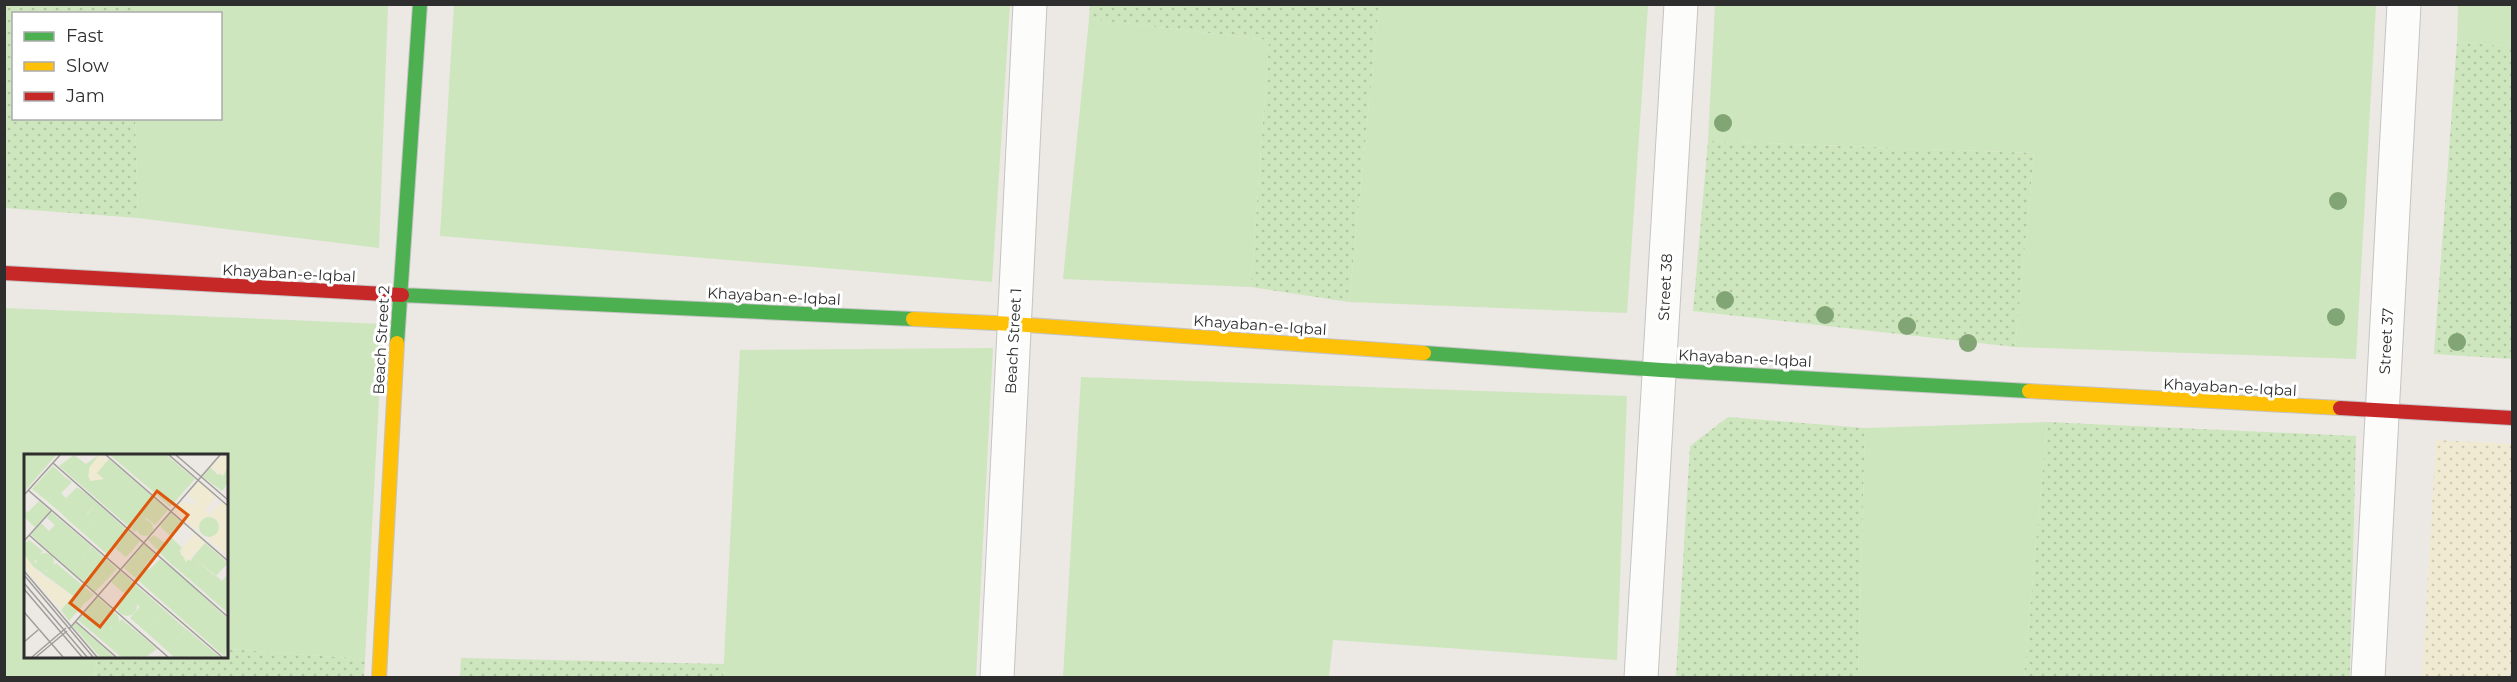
<svg xmlns="http://www.w3.org/2000/svg" width="2517" height="682" viewBox="0 0 2517 682" font-family="Montserrat,sans-serif">
<defs>
<pattern id="sand-dots" width="8" height="8" patternUnits="userSpaceOnUse" patternTransform="scale(1.5)"><rect width="8" height="8" fill="#f0ead3"/><path d="M2 2h.1M6 6h.1" fill="none" stroke="#cec9b5" stroke-width="1.8" stroke-linecap="round"/></pattern>
<pattern id="park-dots" width="8" height="8" patternUnits="userSpaceOnUse" patternTransform="scale(1.5)"><rect width="8" height="8" fill="#cee6be"/><path d="M2 2h.1M6 6h.1" fill="none" stroke="#b1c6a4" stroke-width="1.8" stroke-linecap="round"/></pattern>
</defs>
<rect width="100%" height="100%" fill="#ece8e4"/>
<path fill="#cee6be" d="M132,5h256l-9,243 -241,-30 -3,-99 85,-1v-104l-88,-1z
M454,5h556l-18,277 -552,-46z
M1379,5h269l-21,308 -278,-11z
M1715,5h661l-20,354 -341,-12 19,-194 -326,-12z
M2458,5h54v42l-55,-5z
M1089,19l180,21 -18,247 -188,-8z
M5,308l378,16 -18,335 -138,-10 -1,-193h-200v200l71,1 -2,20 -90,1z
M993,348l-17,329 -253,1 17,-328z
M1081,377l546,19 -10,264 -284,-20 -4,37h-266z
M2047,422l-23,255 -166,1 7,-250z"/>
<path fill="url(#sand-dots)" d="M2436,440l76,4v233h-90z"/>
<path fill="url(#park-dots)" d="M4,5h128v8l-118,1v104l121,1 3,99 -133,-10z
M1090,5h289l-30,297 -98,-15 18,-247 -180,-21z
M2457,42l55,5v312l-78,-5z
M1708,141l326,12 -19,194 -322,-36z
M1728,417l137,11 -7,249h-182l14,-231z
M2047,422l309,14 -6,241h-326z
M227,649l138,10 -1,18 -269,1 2,-21 129,-1z
M461,658l263,6 -1,14h-263z"/>
<g fill="none" stroke-linecap="round" stroke-linejoin="round">
<defs>
<path id="street" d="M997,678l33,-674
M1641,678l40,-674
M2368,678l36,-674"/>
<path id="fast" d="M402,295l511,24
M397,343l23,-339
M1424,353l237,17 368,21"/>
<path id="slow" d="M913,319l101,5 410,29
M2029,391l311,17
M379,678l18,-335"/>
<path id="jam" d="M4,273l398,22
M2340,408l172,10"/>
</defs>
<use href="#street" stroke="#c5c4c5" stroke-width="35"/>
<use href="#fast" stroke="#c5c4c5" stroke-width="16"/>
<use href="#slow" stroke="#c5c4c5" stroke-width="16"/>
<use href="#jam" stroke="#c5c4c5" stroke-width="16"/>
<use href="#street" stroke="#fcfcfb" stroke-width="33"/>
<use href="#fast" stroke="#4caf50" stroke-width="14"/>
<use href="#slow" stroke="#ffc107" stroke-width="14"/>
<use href="#jam" stroke="#c62828" stroke-width="14"/>
</g>
<g fill="#82a575">
<circle cx="1723" cy="123" r="9"/>
<circle cx="2338" cy="201" r="9"/>
<circle cx="1725" cy="300" r="9"/>
<circle cx="1825" cy="315" r="9"/>
<circle cx="2336" cy="317" r="9"/>
<circle cx="1907" cy="326" r="9"/>
<circle cx="2457" cy="342" r="9"/>
<circle cx="1968" cy="343" r="9"/>
</g>
<g text-anchor="middle" dominant-baseline="central" stroke-width="6" stroke-linejoin="round" paint-order="stroke">
<g font-size="15" fill="#2e2e2e" stroke="#fff">
<text transform="translate(289 273) rotate(3)">Khayaban-e-Iqbal</text>
<text transform="translate(1665 287) rotate(-87)">Street 38</text>
<text transform="translate(774 296) rotate(3)">Khayaban-e-Iqbal</text>
<text transform="translate(1260 325) rotate(4)">Khayaban-e-Iqbal</text>
<text transform="translate(381 340) rotate(-87)">Beach Street 2</text>
<text transform="translate(1013 341) rotate(-87)">Beach Street 1</text>
<text transform="translate(2386 341) rotate(-87)">Street 37</text>
<text transform="translate(1745 358) rotate(3)">Khayaban-e-Iqbal</text>
<text transform="translate(2230 387) rotate(3)">Khayaban-e-Iqbal</text>
</g>
</g>
<g transform="translate(24 454)">
<rect width="204" height="204" fill="#ece8e4"/>
<path d="M0,1h32l-32,37zM50,1l12,9 13,-9 -9,13 -2,9 4,3 12,-1 16,14 12,-14 36,31 -13,15 -8,-7 -12,14 -76,-66zM86,1h56l4,3 -11,13 12,10 -14,14zM186,13l8,8 10,-8v16l-6,8 -19,-14zM42,24l6,4 -11,11 5,5 11,-11 12,9 -10,12 8,7 10,-12 21,19 -10,12 -14,-12 -11,11 -15,-13 10,-11 -7,-7 -10,11 -14,-12zM15,47l11,10 -15,16 -11,-10v-7l4,2zM27,58l41,35 -10,10 9,9 10,-11 16,14 -22,23 -64,-57 10,-12 8,8 6,-6 -8,-7zM101,74l15,13 -10,12 -15,-14zM5,86l14,11 -9,11 12,10 10,-9 38,32 -10,9 -54,-40 -6,-10v-10zM120,90l11,10 -10,12 4,4 11,-11 14,11 -11,12h25l20,19 -10,11 30,26 -3,19 -101,-89zM156,96l1,5 10,6 2,-4 22,19 -12,15 -34,-29zM96,117l59,52 -9,10 -15,-13 -10,11 -15,-13 10,-11 -29,-25zM204,131v28l-14,-12zM73,143l15,13 -10,11 9,8 11,-10 4,4 -10,11 7,6 -10,10 -35,-30zM51,168l39,35h-14l-28,-32zM162,175l34,28h-23l-20,-18zM118,182l15,13 -11,8 -14,-12z" fill="#cee6be"/>
<path d="M75,1l10,4 -12,14 7,6 -14,2 -1,-13zM198,1h6v12l-5,9 -12,-9zM174,27l18,15 -11,15 5,3 12,-12 6,5v49l-20,-17 13,-15 -11,-9 -14,15 -22,-20 7,-8 18,3 -11,-10zM171,79l10,10 -19,19 -6,-12zM0,100l14,19 35,23 -12,14 -37,-42z" fill="#f0ead3"/>
<path d="M146,4l25,21 -25,28 -13,-12 13,-14 -11,-10zM85,5l23,20 -12,14 -23,-20zM29,12l13,12 -19,23 -15,-12zM65,42l8,7 -11,12 -7,-6 -11,11 -7,-7 10,-11 8,6zM147,59l13,11 -13,13 11,11 -13,14 -21,-22 6,-5 12,9 5,-7 -11,-11zM175 73a10 10 0 1 1 20 0a10 10 0 1 1-20 0ZM113 74a8 8 0 1 1 16 0a8 8 0 1 1-16 0ZM70,68l14,11 10,-11 7,6 -9,12 14,13 -4,4 -11,-9 -7,7 -25,-22zM181,89l23,20 -12,13 6,5 6,-7v11l-14,16 -11,-10 12,-16 -22,-18zM68,93l9,8 -10,11 -9,-9zM12 108a9 9 0 1 1 18 0a9 9 0 1 1-18 0ZM150,116l14,12 -11,12 -14,-12zM49,142l11,8 -15,17 -8,-11zM93 152a10 10 0 1 1 20 0a10 10 0 1 1-20 0ZM184,147l20,18v19l-30,-26zM79 166a8 8 0 1 1 16 0a8 8 0 1 1-16 0ZM131,166l15,13 9,-10 7,6 -9,10 20,18h-23l-29,-26zM102,169l16,13 -9,9 13,12h-25l-8,-7 9,-10 -6,-6z" fill="#cee6be"/>
<path fill="none" stroke="#a09e9b" stroke-width="1.5" d="M82,1l122,106M145,1l59,51M152,1l52,45M29,9l175,154M4,36l194,167M0,41l36,-40M5,81l139,122M0,87l27,-30M0,117l73,86M0,121l69,82M0,129l63,74M0,135l58,68M0,158l39,45M51,167l41,36M45,175l151,-174M0,188l14,-12M8,203l34,-29M12,203l31,-26"/>
<path fill="#df570e" fill-opacity="0.15" stroke="#df570e" stroke-width="3" d="M133,37l31,24 -88,112 -30,-24z"/>
<rect width="204" height="204" fill="none" stroke="#2e2e2e" stroke-width="3"/>
</g>
<rect width="2517" height="682" fill="none" stroke="#2e2e2e" stroke-width="12"/>
<rect x="12" y="12" width="210" height="108" fill="#ffffff" stroke="#ababab" stroke-width="1.5"/>
<rect x="24" y="32" width="30" height="9" fill="#4caf50" stroke="#ababab" stroke-width="1.5"/>
<text x="66" y="42" font-size="18" fill="#2e2e2e">Fast</text>
<rect x="24" y="62" width="30" height="9" fill="#ffc107" stroke="#ababab" stroke-width="1.5"/>
<text x="66" y="72" font-size="18" fill="#2e2e2e">Slow</text>
<rect x="24" y="92" width="30" height="9" fill="#c62828" stroke="#ababab" stroke-width="1.5"/>
<text x="66" y="102" font-size="18" fill="#2e2e2e">Jam</text>
</svg>
